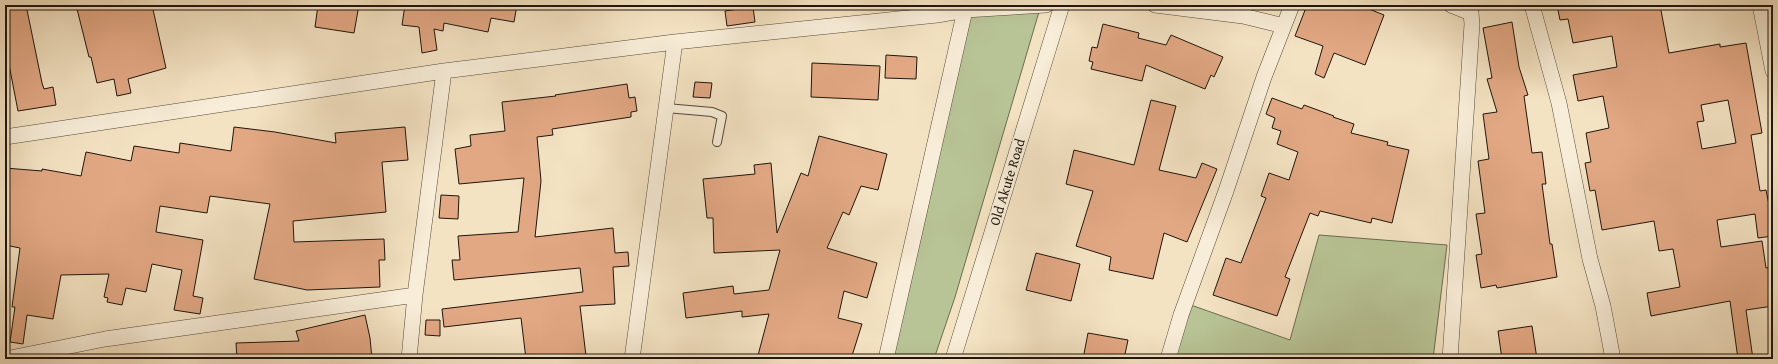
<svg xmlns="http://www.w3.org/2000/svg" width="1778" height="364" viewBox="0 0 1778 364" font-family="'Gentium Book Plus',serif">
<rect width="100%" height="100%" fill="#f4e3c3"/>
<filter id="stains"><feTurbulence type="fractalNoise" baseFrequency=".005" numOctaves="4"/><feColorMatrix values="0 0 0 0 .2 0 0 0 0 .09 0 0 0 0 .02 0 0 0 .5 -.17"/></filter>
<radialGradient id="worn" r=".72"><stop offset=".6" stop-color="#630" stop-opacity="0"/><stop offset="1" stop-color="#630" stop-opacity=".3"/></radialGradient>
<path fill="#b8c496" stroke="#6c6c52" d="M964,5h77l-86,292 -21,62h-42z
M1319,235l128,10 -14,114h-265l20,-55 102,36z"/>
<path fill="#e2a884" stroke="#1f150d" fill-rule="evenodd" d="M5,5h21l16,78 2,6 9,-2 3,18 -38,6 -13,-67z
M76,5h76l14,63 -38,11 3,14 -14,3 -3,-17 -17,4 -6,-26h-2z
M318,5h41l-5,28 -39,-6z
M405,5h112l-3,17 -23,-4 -3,14 -44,-9 -1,8 -9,-2 3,21 -15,3 -3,-26 -17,-2z
M1307,5h52l25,10 -19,50 -31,-12 -10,25 -9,-4 8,-28 -28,-10z
M1557,5h71v2l32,-2 9,48 51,-9v3l26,-4 16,90 -11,2 9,56 6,-1 5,24 2,-1v23l-15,2 -3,-24 -38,6 4,27 41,-6 4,27 7,-1v39l-27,4 7,49h-15l-8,-58 -79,15 -4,-23 33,-6 -7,-38 -14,2 -5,-30 -52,9 -7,-40 -5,1 -5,-28 6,-1 -5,-29 23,-5 -6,-32 -25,5 -5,-26 44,-8 -5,-31 -39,7 -5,-24 -8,1zM1728,100l8,43 -34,6 -5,-27 7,-1 -3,-16z
M753,7l2,15 -28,4 -2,-15z
M1512,22l7,45 9,28 -4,1 8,57 10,-1 4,32h-4l8,60h2l5,33 -60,11 -1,-3 -15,3 -5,-33 6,-1 -6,-40 9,-1 -7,-52 11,-2 -6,-45 14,-2 -10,-33 5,-1 -9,-50z
M1103,24l36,9 -1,5 28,7 5,-10 52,22 -9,20 -3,-2 -6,14 -59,-24 -4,16 -51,-12 2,-7 -4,-1 3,-14 5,1z
M886,55l31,2 -1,22 -31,-1z
M812,63l68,3 -2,34 -67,-3z
M695,82l17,1 -2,15 -17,-1z
M627,84l2,14 6,-1 2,14 -6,1v5l-79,12 1,6 -16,2 4,44 -6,56 78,-9 2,25 13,-1 1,14 -16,1 2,37 -35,2 6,50 -28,3h-32l-5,-41 -77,9 -2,-18 141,-17 -3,-24 -126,12 -2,-20h8l-2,-24 60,-4 6,-54 -65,6 -4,-35 16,-3 -1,-11 35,-4 -3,-29 54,-6 -1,-1z
M1272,98l30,11 2,-4 30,11 -1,1 21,7 -3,9 37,9 -1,3 22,5 -17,73 -20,-5 -1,5 -51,-12 -2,5 -8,-3 -25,64 5,2 -13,37 -64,-21 13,-37 15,5 25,-65 -5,-2 8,-23 20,7 9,-28 -21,-8 4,-13 -9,-3 3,-10 -9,-4z
M1151,100l25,6 -17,64 37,8 6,-15 15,6 -30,73 -23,-9 -11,46 -44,-9 2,-13 -35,-11 17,-55 -27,-7 8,-34 60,15z
M234,127l41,5 61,11 -1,-10 70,-6 3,33 -26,2 4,50 -93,9 1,21 90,-3 1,21h-6l1,27 -73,3 -53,-11 16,-75 -60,-8 -3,17 -47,-7 -4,26 47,8 -10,56 10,2 -3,16 -26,-4 8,-40 -30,-6 -6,28 -20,-4 -4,17 -15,-3 1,-4 -4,-1 5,-23 -48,1 -8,44 -26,-4 -4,29 -13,-2 5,-35h-3l8,-59 -15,-3v-77l37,3v-2l39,7 5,-24 45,9 3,-15 45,7 1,-10 51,8z
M819,136l68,18 -9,36 -17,-4 -12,29 -6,-3 -16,36 50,15 -10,35 -23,-7 -6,27 24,6 -11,35h-94l12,-45 -27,3v-6l-56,7 -3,-25 50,-7 1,8 35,-4 11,-40 -66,3 -1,-35h-6l-4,-39 52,-5 -1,-9 17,-2 6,70 24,-60 7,3z
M441,195l18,1 -1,23 -19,-1z
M1036,253l44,11 -9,37 -45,-11z
M365,315l5,23 2,21h-135l-1,-16 63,-2 -3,-10z
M426,320h14v16l-15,-1z
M1532,326l5,33h-35l-4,-28z
M1088,333l40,7 -4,19h-41z"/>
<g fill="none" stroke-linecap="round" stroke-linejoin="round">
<defs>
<path id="lane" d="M666,108l46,4 10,4 -5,26"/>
<path id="street" d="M1155,5l88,11 41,10
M1532,5l27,98 31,156 13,47 10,53
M1760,5l13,66
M5,137l439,-66 231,-29 262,-27 28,-5 81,-5
M5,359l100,-20 310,-44
M409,359l6,-64 29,-224
M632,359l43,-317
M886,359l79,-349
M953,359l109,-354
M1168,359l13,-44 45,-124 38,-114 28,-72
M1450,359l22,-335 -1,-11 -20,-8"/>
</defs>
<use href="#lane" stroke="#54483a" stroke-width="10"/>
<use href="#street" stroke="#54483a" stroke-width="16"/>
<use href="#lane" stroke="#f8edd8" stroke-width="8"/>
<use href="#street" stroke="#f8edd8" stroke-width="15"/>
</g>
<g text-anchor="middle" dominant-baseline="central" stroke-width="3.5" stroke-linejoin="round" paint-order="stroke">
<g font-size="14" fill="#1f150d" stroke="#f8edd8">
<text transform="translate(1007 182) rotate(-73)">Old Akute Road</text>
</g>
</g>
<rect width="1778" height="364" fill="none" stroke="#f4e3c3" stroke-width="20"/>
<rect x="6" y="6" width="1766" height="352" fill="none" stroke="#1f150d" stroke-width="2"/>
<rect x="10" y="10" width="1758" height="344" fill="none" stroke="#1f150d"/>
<rect width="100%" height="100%" filter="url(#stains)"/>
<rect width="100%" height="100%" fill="url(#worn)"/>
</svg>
